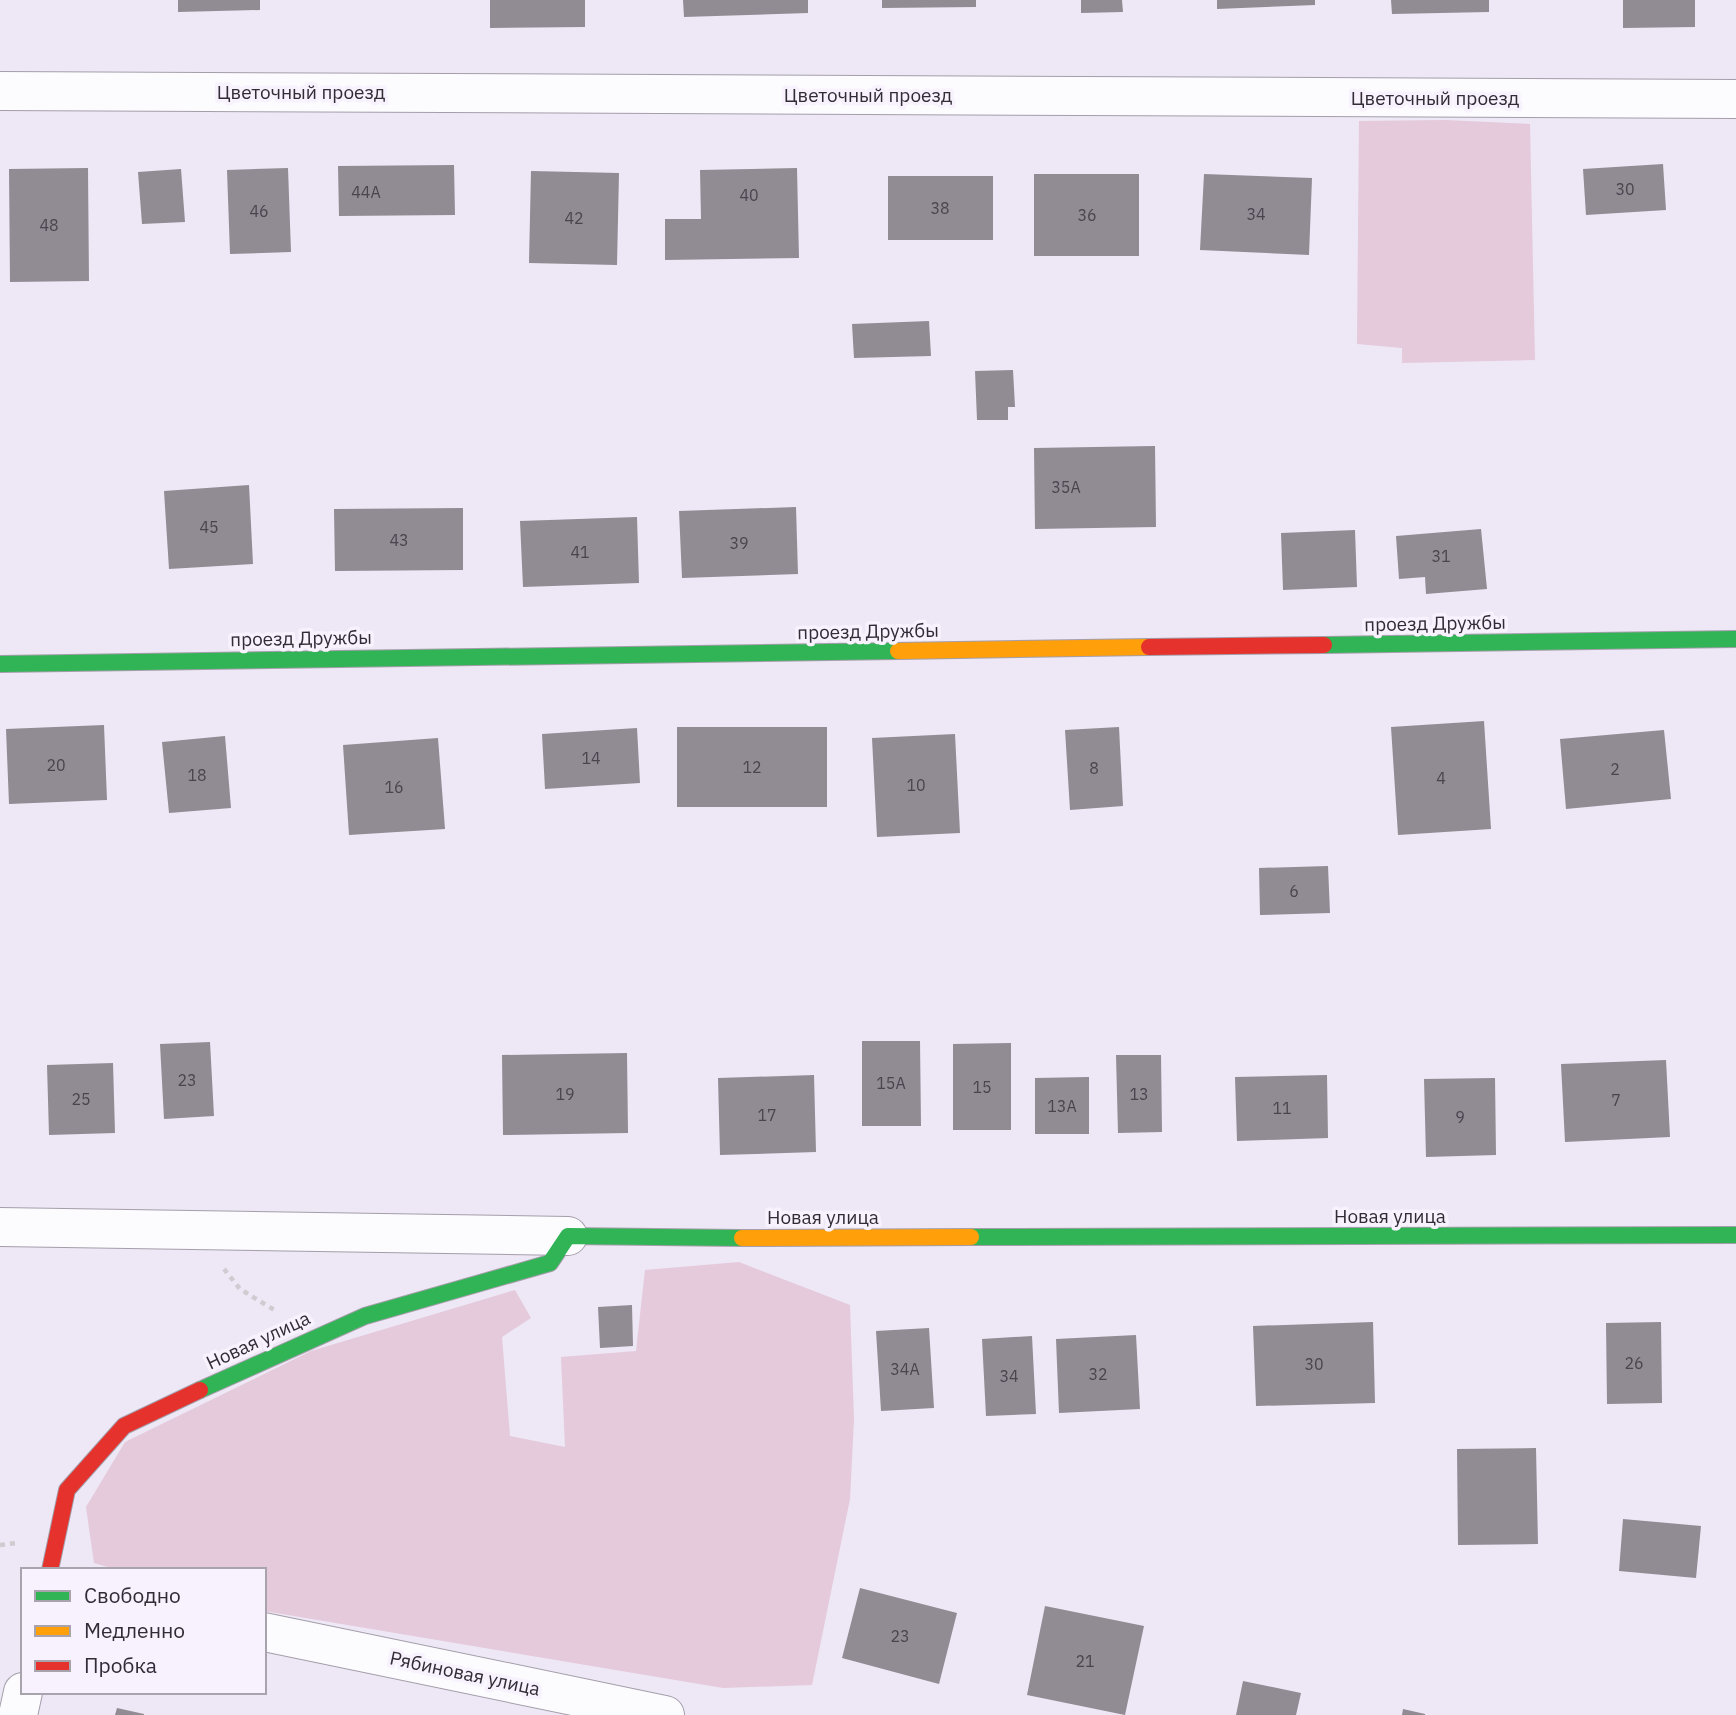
<svg xmlns="http://www.w3.org/2000/svg" width="1736" height="1715" viewBox="0 0 1736 1715" font-family="'IBM Plex Sans',sans-serif">
<rect width="100%" height="100%" fill="#eee7f5"/>
<path fill="#e4cadb" d="M1445,120l85,4 5,236 -133,3v-15l-45,-4 2,-223z
M739,1262l111,43 4,114 -4,80 -38,186 -89,3 -459,-77v-41h-146l-24,-7 -8,-56 39,-65 186,-91 204,-61 16,28 -29,19 8,99 55,11 -4,-90 75,-6 9,-81z"/>
<path fill="#918b94" d="M178,0h82v10l-82,2z
M490,0h95v27l-95,1z
M683,0h125v13l-124,4z
M882,0h94v7l-94,1z
M1081,0h41l1,12 -42,1z
M1217,0h98v5l-98,4z
M1391,0h98v12l-97,2z
M1623,0h72v27l-72,1z
M1663,164l3,46 -80,5 -3,-46z
M454,165l1,50 -116,1 -1,-50z
M88,168l1,113 -79,1 -1,-113z
M288,168l3,84 -61,2 -3,-84z
M797,168l2,90 -134,2v-41h36l-1,-49z
M181,169l4,53 -43,2 -4,-52z
M531,171l88,2 -2,92 -88,-2z
M1034,174h105v82h-105z
M1204,174l108,4 -3,77 -109,-5z
M888,176h105v64h-105z
M929,321l2,35 -77,2 -2,-34z
M1013,370l2,37h-7v13h-31l-2,-49z
M1155,446l1,81 -121,2 -1,-81z
M249,485l4,79 -84,5 -5,-78z
M796,507l2,67 -116,4 -3,-67z
M463,508v62l-128,1 -1,-62z
M637,517l2,66 -116,4 -3,-66z
M1481,529l6,60 -61,5 -1,-17 -26,2 -3,-43z
M1355,530l2,57 -74,3 -2,-57z
M1484,721l7,108 -93,6 -7,-108z
M104,725l3,75 -98,4 -3,-75z
M677,727h150v80h-150z
M1119,727l4,79 -53,4 -5,-80z
M637,728l3,55 -95,6 -3,-55z
M1664,730l7,69 -105,10 -6,-70z
M955,734l5,99 -83,4 -5,-99z
M225,736l6,72 -62,5 -7,-71z
M438,738l7,91 -96,6 -6,-90z
M1328,866l2,47 -70,2 -1,-47z
M862,1041h58l1,85h-59z
M210,1042l4,74 -50,3 -4,-75z
M1011,1043v87h-58v-86z
M627,1053l1,80 -125,2 -1,-80z
M1116,1055h45l1,77 -44,1z
M1666,1060l4,77 -105,5 -4,-78z
M113,1063l2,70 -66,2 -2,-70z
M814,1075l2,77 -96,3 -2,-77z
M1327,1075l1,63 -91,3 -2,-64z
M1089,1077v57h-54v-56z
M1495,1078l1,77 -70,2 -2,-78z
M632,1305l1,41 -33,2 -2,-41z
M1373,1322l2,81 -119,3 -3,-80z
M1661,1322l1,81 -55,1 -1,-81z
M929,1328l5,80 -53,3 -5,-80z
M1136,1335l4,74 -81,4 -3,-74z
M1032,1336l4,78 -50,2 -4,-77z
M1536,1448l2,96 -80,1 -1,-96z
M1623,1519l78,7 -5,52 -77,-7z
M860,1588l97,25 -18,71 -97,-26z
M1045,1606l99,20 -19,89 -98,-20z
M1243,1681l58,12 -5,22h-60z
M117,1708l27,6v1h-29z
M1403,1709l22,5v1h-23z"/>
<g fill="none" stroke-linecap="round" stroke-linejoin="round">
<defs>
<path id="street" d="M0,91l1736,8
M0,1227l568,9
M264,1632l401,83
M18,1715l5,-23"/>
<path id="fast" d="M1324,645l412,-6
M0,664l898,-13
M971,1237l765,-2
M200,1390l165,-74 185,-53 18,-27 174,2"/>
<path id="slow" d="M898,651l251,-4
M742,1238l229,-1"/>
<path id="jam" d="M1149,647l175,-2
M50,1570l17,-80 57,-64 76,-36"/>
</defs>
<use href="#street" stroke="#a49eaa" stroke-width="40"/>
<use href="#fast" stroke="#a49eaa" stroke-width="18"/>
<use href="#slow" stroke="#a49eaa" stroke-width="18"/>
<use href="#jam" stroke="#a49eaa" stroke-width="18"/>
<path stroke="#ceccd1" stroke-width="4.5" stroke-dasharray="5 5" stroke-linecap="butt" d="M224,1269l16,20 36,22
M0,1545l17,-2"/>
<use href="#street" stroke="#fcfbfe" stroke-width="38"/>
<use href="#fast" stroke="#30b455" stroke-width="16"/>
<use href="#slow" stroke="#ff9f0a" stroke-width="16"/>
<use href="#jam" stroke="#e5322d" stroke-width="16"/>
</g>
<g text-anchor="middle" dominant-baseline="central" stroke-width="7" stroke-linejoin="round" paint-order="stroke">
<g font-size="16" fill="#49444e">
<text x="1625" y="189">30</text>
<text x="366" y="192">44А</text>
<text x="749" y="195">40</text>
<text x="940" y="208">38</text>
<text x="259" y="211">46</text>
<text x="1256" y="214">34</text>
<text x="1087" y="215">36</text>
<text x="574" y="218">42</text>
<text x="49" y="225">48</text>
<text x="1066" y="487">35А</text>
<text x="209" y="527">45</text>
<text x="399" y="540">43</text>
<text x="739" y="543">39</text>
<text x="580" y="552">41</text>
<text x="1441" y="556">31</text>
<text x="591" y="758">14</text>
<text x="56" y="765">20</text>
<text x="752" y="767">12</text>
<text x="1094" y="768">8</text>
<text x="1615" y="769">2</text>
<text x="197" y="775">18</text>
<text x="1441" y="778">4</text>
<text x="916" y="785">10</text>
<text x="394" y="787">16</text>
<text x="1294" y="891">6</text>
<text x="187" y="1080">23</text>
<text x="891" y="1083">15А</text>
<text x="982" y="1087">15</text>
<text x="565" y="1094">19</text>
<text x="1139" y="1094">13</text>
<text x="81" y="1099">25</text>
<text x="1616" y="1100">7</text>
<text x="1062" y="1106">13А</text>
<text x="1282" y="1108">11</text>
<text x="767" y="1115">17</text>
<text x="1460" y="1117">9</text>
<text x="1634" y="1363">26</text>
<text x="1314" y="1364">30</text>
<text x="905" y="1369">34А</text>
<text x="1098" y="1374">32</text>
<text x="1009" y="1376">34</text>
<text x="900" y="1636">23</text>
<text x="1085" y="1661">21</text>
</g>
<g font-size="19" fill="#312c36" stroke="#f7f2fd">
<text x="301" y="92">Цветочный проезд</text>
<text x="868" y="95">Цветочный проезд</text>
<text x="1435" y="98">Цветочный проезд</text>
<text transform="translate(1435 623) rotate(-1)">проезд Дружбы</text>
<text transform="translate(868 631) rotate(-1)">проезд Дружбы</text>
<text transform="translate(301 638) rotate(-1)">проезд Дружбы</text>
<text x="1390" y="1216">Новая улица</text>
<text x="823" y="1217">Новая улица</text>
<text transform="translate(258 1340) rotate(-25)">Новая улица</text>
<text transform="translate(465 1673) rotate(12)">Рябиновая улица</text>
</g>
</g>
<rect x="21" y="1568" width="245" height="126" fill="#f7f2fd" stroke="#a8a3ad" stroke-width="2"/>
<rect x="35" y="1591" width="35" height="10" fill="#30b455" stroke="#a8a3ad" stroke-width="2"/>
<text x="84" y="1603" font-size="21" fill="#312c36">Свободно</text>
<rect x="35" y="1626" width="35" height="10" fill="#ff9f0a" stroke="#a8a3ad" stroke-width="2"/>
<text x="84" y="1638" font-size="21" fill="#312c36">Медленно</text>
<rect x="35" y="1661" width="35" height="10" fill="#e5322d" stroke="#a8a3ad" stroke-width="2"/>
<text x="84" y="1673" font-size="21" fill="#312c36">Пробка</text>
</svg>
